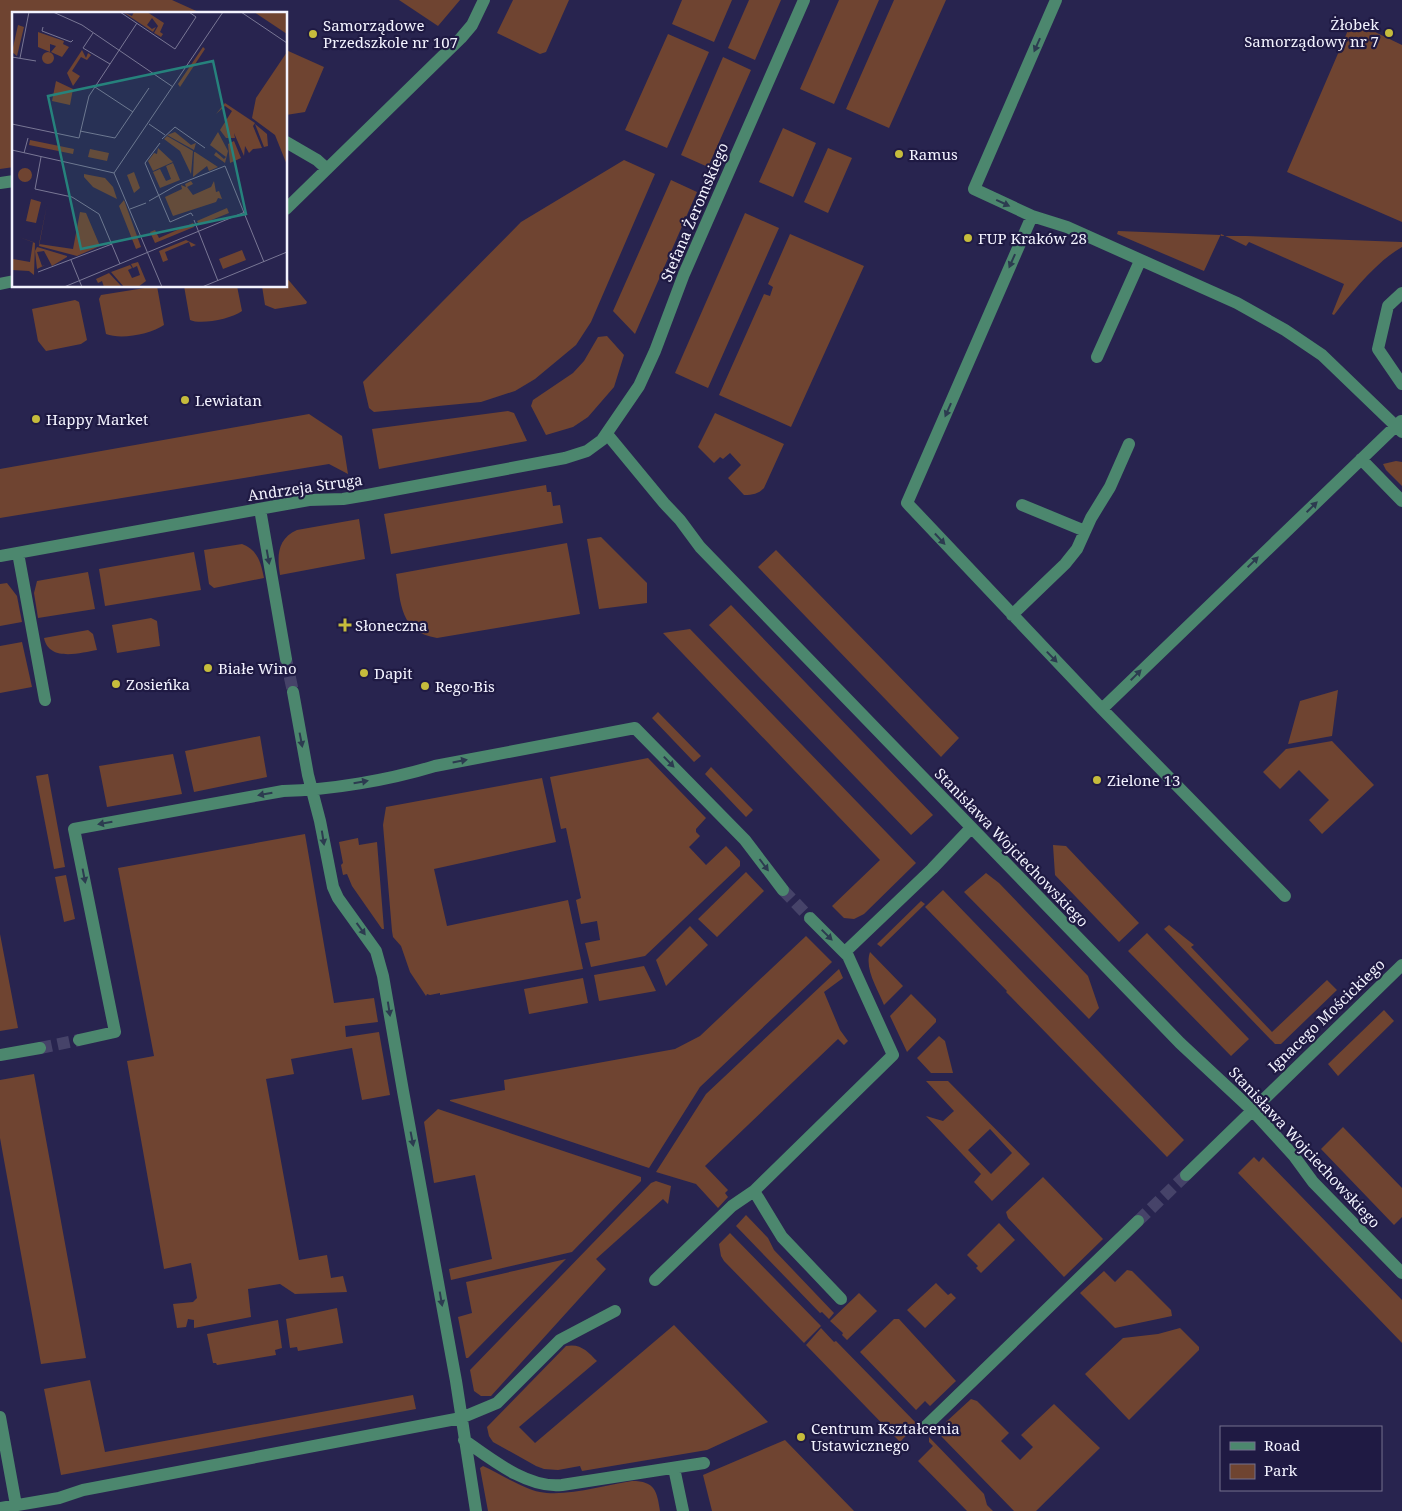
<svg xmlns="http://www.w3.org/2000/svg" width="1402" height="1511" viewBox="0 0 1402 1511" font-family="'Noto Serif',serif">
<rect width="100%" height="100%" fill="#28244f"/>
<path fill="#6f4431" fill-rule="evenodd" d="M0,0h172l31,14h-189v153l-14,2z
M399,0h61l-22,26z
M513,0h56l-23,52 -6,2 -43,-21z
M682,0h50l-18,42 -42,-18z
M749,0h32l-26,60 -27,-12z
M839,0h40l-45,104 -34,-15z
M894,0h52l-57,128 -43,-19z
M1352,21l50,24v177l-115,-50z
M668,34l41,18 -42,96 -42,-18z
M286,50l38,17 -19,45 -19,3z
M723,57l28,13 -43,97 -27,-12z
M783,128l33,15 -23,54 -34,-15z
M828,148l24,10 -24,55 -24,-11z
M624,160l31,14 -64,148 -15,23 -41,34 -20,12 -34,11 -107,10 -5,-4 -6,-26 158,-160z
M671,180l26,12 -62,142 -22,-23z
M745,213l34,15 -71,160 -33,-15z
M1118,231l284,11v5c-25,14 -50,45 -68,68l-2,-1 12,-30 -95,-42 -3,4 -25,-12 -17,37 -87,-37z
M790,234l74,32 -73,161 -72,-32 45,-101 6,2 3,-9 -5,-3z
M286,277l21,25 -1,2 -31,5 -10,-4 -3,-19h24z
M157,286l7,39c-13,9 -43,15 -58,9l-7,-35 2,-4z
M184,286h53l5,25c-11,8 -41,14 -52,9z
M75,300l4,2 8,38 -6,4 -35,7 -8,-10 -6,-32z
M607,336l17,19 -10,32 -26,30 -15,10 -27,8 -15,-29 2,-6 40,-27 11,-12 14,-24z
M508,411l6,2 13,28 -148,28 -7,-40z
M715,413l69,31 -20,44c-6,6 -11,7 -20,7l-16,-17 13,-13 -11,-12 -7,6 -3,-2 -6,6 -16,-16z
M309,414l33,22 6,38 -19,-10 -329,54v-49z
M1396,461l6,1v24l-16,-16 -3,-6z
M546,485l1,7h4l2,14 7,-1 3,18 -172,31 -7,-40z
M359,519l6,40 -85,16c-3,-19 -3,-36 17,-45z
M601,537l46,46v20l-48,6 -12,-70z
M567,543l13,71 -143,24c-37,-6 -36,-34 -41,-64z
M242,544c16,6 19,19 22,34l-50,10 -5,-4 -5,-34z
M776,550l183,188 -18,19 -183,-190z
M194,552l7,38 -96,16 -6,-37z
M88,572l7,37 -57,9 -4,-25 3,-12z
M7,583l10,13 5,26 -22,4v-42z
M731,605l202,210 -22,20 -202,-210z
M151,618l6,3 3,25 -43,7 -5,-28z
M690,629l226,234 -52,51 -10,5 -10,-1 -12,-12 48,-46 -217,-227z
M88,630l5,4 4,16c-17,3 -48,12 -53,-12z
M22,642l10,45 -32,6v-47z
M1338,690l-6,46 -44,8 12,-43z
M658,712l43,44 -7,6 -42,-44z
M260,736l7,41 -73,15 -9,-41z
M1332,741l42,44 -52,49 -13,-14 20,-20 -30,-30 -19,19 -17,-17 23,-23z
M173,754l9,40 -75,13 -8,-41z
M648,758l58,60 -10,11v3l4,4 -11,11 17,18 20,-19 14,15v5l-95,90 -54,11 -6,-24 15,-3 -3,-19 -16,3 -5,-24 5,-2 -15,-70 -5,1 -11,-52z
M711,767l42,43 -7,7 -41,-43z
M48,774l17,93 -11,2 -18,-93z
M542,778l14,64 -122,27 13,57 121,-26 15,69 -143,26v-2l-10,2 -3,-1 -1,2 -16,-24 -9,-26 -8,-9 -1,-6 -9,-106 3,-18z
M305,834l29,169 40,-5 4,24 -33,4 1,11 33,-5 11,63 -28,5 -10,-52 -61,11 3,15 -28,5 33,181 28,-5 4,23 12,-2 4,16 -52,2 -15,-10 -32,5 3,28 -57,11v-8l-6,-1 -2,8 -9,1 -4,-24 20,-2 4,-4 -6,-35 -27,6 -37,-208 27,-5 -36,-188z
M358,838l1,7 18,-3 7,87h-2l-30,-43 -5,-12 -4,1 -2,-10 2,-2 -4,-21z
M1053,845l13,1 73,77 -20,19 -64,-67z
M746,872l18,19 -47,46 -19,-18z
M986,873l13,10 89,93 11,32 -10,11 -125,-127z
M66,875l9,44 -11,3 -9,-45z
M943,890l241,250 -17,17 -156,-160 -5,-5 1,-1 -82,-84z
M921,901l4,3 -44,43 -4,-3z
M1169,925l25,20 -3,2 81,85 55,-52 10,10 -56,54h-6l-111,-115z
M690,926l18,19 -42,41 -10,-26z
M1147,933l102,106 -18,17 -103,-105z
M0,934l18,94 -18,3z
M806,936l26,26 -132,125 -51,81 -199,-67v-1l55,-10 -1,-10 171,-31 25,-13z
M870,952l33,34 -19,19c-6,-16 -20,-36 -14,-53z
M644,966l12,25 -57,10 -5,-26z
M839,969l4,9 -19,14 16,38 8,11 -4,4 -6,-6 -133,127 23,24 -3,3 3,4 -10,11 -22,-24 -40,-12 50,-78z
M583,978l5,25 -59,11 -5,-25z
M911,994l25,25v3l-29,30 -17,-36z
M1384,1010l10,11 -56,55 -10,-12z
M939,1036l6,5 8,32h-22l-14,-15z
M34,1074l52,284 -45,6 -41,-226v-58z
M926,1081h22l82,83 -38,37 -18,-19 7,-8 -55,-58 17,5 11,-10zM990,1129l22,24 -21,21 -23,-24z
M438,1109l203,68v4l-69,71 -121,28 -2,-11 43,-10 -17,-84 -41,8 -10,-61z
M1343,1127l59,61v29l-8,8 -73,-76z
M1254,1157l5,5 4,-5 139,143v43l-164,-170z
M1043,1177l60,62 -39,38 -56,-59 -2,-6z
M656,1181l15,5 -3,18 -5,-5 -67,60 10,10 -115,127h-10l-7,-5 -4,-21 181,-187z
M746,1215l22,23 6,12 60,63 -5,6 -7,-7 -2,1 -84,-87z
M999,1223l16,17 -34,33 -5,-5 2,-2 -11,-11z
M730,1233l91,93 -17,17 -80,-82 -3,-5 -2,-12z
M566,1259l-98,99h-2l-8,-41 14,-4 -6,-31z
M1127,1270l5,1 39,39 1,6 -57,12 -35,-35 24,-22 11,11z
M936,1283l12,12 3,-2 5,5 -31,30 -18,-18z
M859,1293l18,18 -30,29 -5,-5 1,-2 -13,-12z
M337,1308l6,35 -45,8 -1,-4 -7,1 -4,-29z
M894,1319h5l57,62 -26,25 -5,-5 -9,9 -56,-58z
M278,1320l4,28 -7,2 1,5 -59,10 -1,-2h-3l-6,-29z
M674,1325l94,97 -61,28 -125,21 -2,-5 -22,4 -14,-1 -8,-3 -43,-24 -4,-6 -2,-9 79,-81c15,-3 22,6 31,15l-78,66 16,16z
M821,1328l13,14 2,-1 81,83 -17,18 -94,-97z
M1180,1328l19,19v3l-70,70 -44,-46 38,-36 35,-4z
M90,1380l15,72 308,-57 3,14 -355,66 -17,-86z
M971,1399l6,2 32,32 -8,8 19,19 13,-13 -12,-12 33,-31 46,44 -64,63h-22l-73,-75 9,-9 -4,-5z
M929,1437l55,57 3,11 6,6h-26l-49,-50 15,-15 -4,-4z
M785,1440l69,71h-142l-9,-36z
M483,1466c17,8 39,22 57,26 26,5 66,-7 92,-11 23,0 25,10 28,30h-172l-8,-43z"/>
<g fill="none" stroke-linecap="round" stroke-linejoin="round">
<path stroke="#464369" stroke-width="12" stroke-dasharray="12 6" stroke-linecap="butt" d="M286,659l7,33
M783,890l27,28
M40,1048l39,-8
M1138,1221l48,-46"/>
<path stroke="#4c876e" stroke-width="12" d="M1056,0l-82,189 58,27 35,11 170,76 48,27 37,25 80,77
M286,142l31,18 10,9
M0,183l14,-2
M286,209l175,-171 11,-13 12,-25
M1032,216l-125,287 195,206 183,187
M0,284l14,-3
M1402,293l-14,13 -10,43 24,35
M1097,357l43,-96
M607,434l57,69 16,17 20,27 480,496 72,67 42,46 19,26 89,91
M1361,459l41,42
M1022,505l63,26
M260,509l26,150
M18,553l27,147
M0,556l309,-56 34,-1 24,-4 198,-37 22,-7 15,-11 37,-54 16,-35 29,-77 120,-274
M1012,615l53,-51 12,-15 14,-31 19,-31 19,-43
M293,692l15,83 12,46 13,66 5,11 38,53 7,25 20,115 53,290 20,130
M1102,709l299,-288
M845,952l87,-83 39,-41
M79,1040l36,-8 -41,-203 209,-38c48,-1 106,-11 152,-25l200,-38 110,112 38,50
M0,1055l40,-7
M1186,1175l216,-210
M754,1191l28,46 59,62
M655,1280l77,-74 22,-15 139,-136 -45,-99 -38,-38
M0,1417l16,88
M925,1427l213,-206
M464,1440c27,19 64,49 98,45l142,-22
M674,1468l9,43
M0,1508l59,-10 24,-8 378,-72 36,-15 63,-63 55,-29"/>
</g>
<defs><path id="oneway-solid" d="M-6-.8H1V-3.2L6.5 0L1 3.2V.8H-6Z" transform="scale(1.25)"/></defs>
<g fill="#2c3b50">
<use href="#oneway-solid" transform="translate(1037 45) rotate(114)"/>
<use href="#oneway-solid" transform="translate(1003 203) rotate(25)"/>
<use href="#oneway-solid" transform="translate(1012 261) rotate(114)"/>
<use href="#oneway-solid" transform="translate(948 410) rotate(114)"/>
<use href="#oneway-solid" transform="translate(1312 507) rotate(-44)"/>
<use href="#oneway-solid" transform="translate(940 539) rotate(47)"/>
<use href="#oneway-solid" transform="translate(268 557) rotate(80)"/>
<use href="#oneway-solid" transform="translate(1253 562) rotate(-44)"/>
<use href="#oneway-solid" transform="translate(1052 657) rotate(46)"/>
<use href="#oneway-solid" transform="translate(1136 675) rotate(-45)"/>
<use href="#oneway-solid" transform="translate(301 740) rotate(79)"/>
<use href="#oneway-solid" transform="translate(460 761) rotate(-11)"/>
<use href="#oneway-solid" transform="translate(669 762) rotate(46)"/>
<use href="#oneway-solid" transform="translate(361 782) rotate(-10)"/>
<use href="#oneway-solid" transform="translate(265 794) rotate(170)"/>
<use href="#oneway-solid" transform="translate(105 823) rotate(170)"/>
<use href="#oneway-solid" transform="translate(323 838) rotate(81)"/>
<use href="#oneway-solid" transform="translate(764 865) rotate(53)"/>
<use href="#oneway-solid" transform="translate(84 876) rotate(79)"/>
<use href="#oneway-solid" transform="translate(361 929) rotate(54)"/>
<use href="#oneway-solid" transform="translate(827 935) rotate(45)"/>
<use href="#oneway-solid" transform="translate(389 1009) rotate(81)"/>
<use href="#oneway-solid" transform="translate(412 1139) rotate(79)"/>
<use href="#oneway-solid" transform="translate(441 1299) rotate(80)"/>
</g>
<g fill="#c6bc3c" stroke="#1f1a43" stroke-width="2">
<circle cx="1389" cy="33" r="5"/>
<circle cx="313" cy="34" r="5"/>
<circle cx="899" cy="154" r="5"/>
<circle cx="968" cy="238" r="5"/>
<circle cx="185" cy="400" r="5"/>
<circle cx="36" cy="419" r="5"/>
<path d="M342.5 617.5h5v5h5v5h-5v5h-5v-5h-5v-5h5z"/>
<circle cx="208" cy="668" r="5"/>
<circle cx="364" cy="673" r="5"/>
<circle cx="116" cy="684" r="5"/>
<circle cx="425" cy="686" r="5"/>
<circle cx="1097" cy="780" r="5"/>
<circle cx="801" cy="1437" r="5"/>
</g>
<g text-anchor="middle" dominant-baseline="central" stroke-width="4.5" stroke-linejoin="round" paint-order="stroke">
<g font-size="15" fill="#f3f3ff" stroke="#1f1a43" text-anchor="start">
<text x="1379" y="24" text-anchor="end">Żłobek<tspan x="1379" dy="17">Samorządowy nr 7</tspan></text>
<text x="323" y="25">Samorządowe<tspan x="323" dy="17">Przedszkole nr 107</tspan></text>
<text x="909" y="154">Ramus</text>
<text x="978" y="238">FUP Kraków 28</text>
<text x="195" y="400">Lewiatan</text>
<text x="46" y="419">Happy Market</text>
<text x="355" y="625">Słoneczna</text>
<text x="218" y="668">Białe Wino</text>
<text x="374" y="673">Dapit</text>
<text x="126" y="684">Zosieńka</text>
<text x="435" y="686">Rego·Bis</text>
<text x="1107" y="780">Zielone 13</text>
<text x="811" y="1428">Centrum Kształcenia<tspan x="811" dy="17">Ustawicznego</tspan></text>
</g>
<g font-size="15" fill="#f3f3ff" stroke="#1f1a43">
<text transform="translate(694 212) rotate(-67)">Stefana Żeromskiego</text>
<text transform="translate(305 487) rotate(-8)">Andrzeja Struga</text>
<text transform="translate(1012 847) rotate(46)">Stanisława Wojciechowskiego</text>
<text transform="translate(1326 1015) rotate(-44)">Ignacego Mościckiego</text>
<text transform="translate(1305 1147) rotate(47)">Stanisława Wojciechowskiego</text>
</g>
</g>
<g transform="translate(12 12)">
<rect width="275" height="275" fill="#28244f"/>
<path d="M111,0l9,4 2,-4h13l17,11 -4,9 3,2 -2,3 -7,-4 4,-7 -6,-8 -5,7 5,4 4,-2 -3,5zM242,0h33v22zM6,13l6,2 -7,29 -5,-4zM26,20l26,9 -1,3 6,3 -7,10 -11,-5 5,-6 -6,-2v8l-12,-5zM191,35l2,2 -25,38 -2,-3zM70,38l4,8 2,-5 3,2 -4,5 -6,-3 -9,14 8,5 -7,10 -6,-13zM30 46a6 6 0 1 1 12 0a6 6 0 1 1-12 0ZM275,40v107l-1,1 1,5 -12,-30 -23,-17 4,-20zM44,69l17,8 -3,16 -18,-4zM213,91l30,20 -2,3 9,22 -9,1 -4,4 -4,-7 -1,10 -10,-23 1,5h-9l-6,-8 12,-19 -7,-5 -9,8zM243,112l12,10 1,12 -4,1zM163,120l16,13 5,-2 -2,7 -27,-15zM206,120l10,19 -3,12 -11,-8 2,-3 8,7 2,-2 -16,-12zM155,124l26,15 -2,23 -11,-23 -16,-12zM18,128l44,9 -1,5 -44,-9zM222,129l7,17 -11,5 -2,-19zM146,136l15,14 -20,9 -5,-10 6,-8 3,1zM78,137l19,4 -2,8 -19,-4zM182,140h1l23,15 -9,4 -2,-5 -14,11zM161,151l7,17 -20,8 -7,-16 7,-3 6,12 5,-2 -5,-13zM6 163a7 7 0 1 1 14 0a7 7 0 1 1-14 0ZM122,160l6,16 -6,5 -7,-18zM72,162l21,4 8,9 4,12 -24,-12 -9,-10zM179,169l2,3 -6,3 6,8 18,-8 3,-6 2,11 3,-1 3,8 -4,-1 -2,4 -43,14 -8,-19 17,-8 -1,-4 5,2 -1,-3zM19,187l10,3 -5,21 -10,-2zM112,188l17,47 -5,2 -17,-43zM35,193l-8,39 34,5 7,-37 6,1 14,33 -23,10 -38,-10zM215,196l2,5 -30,12 -2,-4zM181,211l1,4 -39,16 -5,-11 5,-2 4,8zM7,225l16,6 -1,32 -5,-4 -17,-1 1,-11 17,3 3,-20zM174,228l10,5 -5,2 -2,-5 -24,10 3,8 -5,2 -4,-11zM25,235l30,9v1l-15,9 -8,-15 -7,1 5,14 3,-1 -8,4 -2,-18zM230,238l4,10 -23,9 -4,-10zM126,250l8,19 -8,6h-14l-13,-15 19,-7 2,3 -4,2 4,8 8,-3 -3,-9 -4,2 -2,-4zM97,261l13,14h-18l-2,-6 -4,2 -2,-4z" fill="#6f4431"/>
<path fill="none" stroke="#797795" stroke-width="1" d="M41,0l29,13 91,62M108,0l55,37 21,-32 -7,-5M229,0l46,31M31,15l-1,4 29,11 2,-2M81,21l-10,15 27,16M0,45l24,4M8,46l9,-46M83,75l38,25M0,112l67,14 10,-42 48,-73M137,112l16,11M68,119l35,7 34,-50M150,127l13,-12 30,21M148,131l-15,20 25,59 21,-9 2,3M0,138l102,23M12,141l4,-15M29,145l-6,32 37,8 27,17 21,50M102,161l109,-161M102,161l48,114M137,189l28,-16 48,-19 39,96M118,197l16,-6M182,208l24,61M59,248l11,27M26,260l74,-28M52,275l181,-75M190,275l85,-35"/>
<path fill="#26827c" fill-opacity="0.15" stroke="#26827c" stroke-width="2.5" d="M201,49l33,153 -165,35 -33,-153z"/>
<rect width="275" height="275" fill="none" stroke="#f3f3ff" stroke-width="2.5"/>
</g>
<rect x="1220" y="1426" width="162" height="65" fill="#1f1a43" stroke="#74718e"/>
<rect x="1230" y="1442" width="25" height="8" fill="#4c876e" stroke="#74718e"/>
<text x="1264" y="1451" font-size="15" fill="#f3f3ff">Road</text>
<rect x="1230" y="1464" width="25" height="15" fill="#6f4431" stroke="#74718e"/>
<text x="1264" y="1476" font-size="15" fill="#f3f3ff">Park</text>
</svg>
